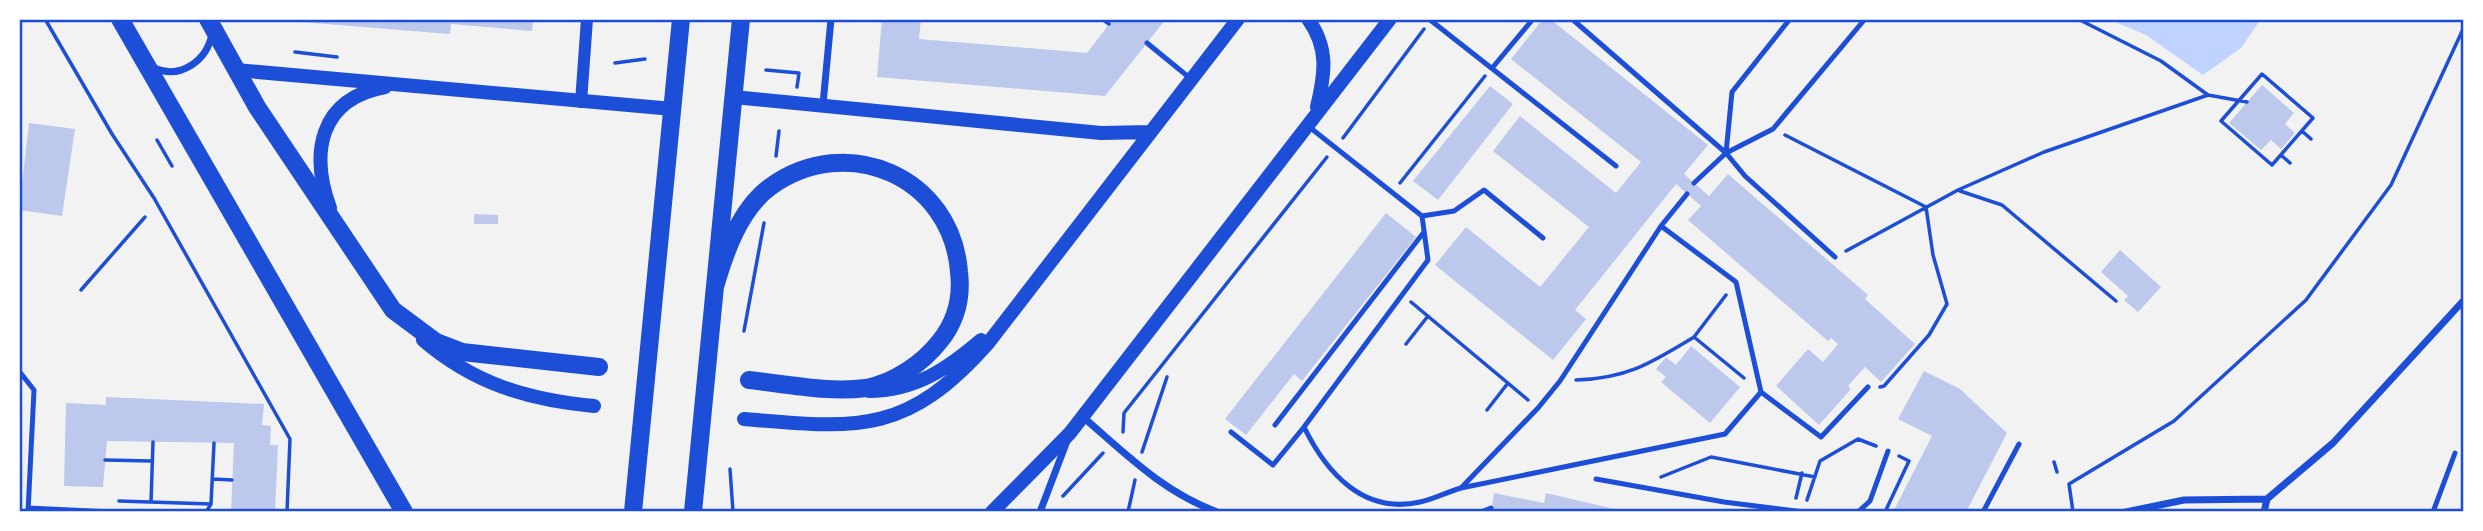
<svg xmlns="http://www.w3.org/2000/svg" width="2483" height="531" viewBox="0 0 2483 531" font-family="'Fira Sans Condensed',sans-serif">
<rect width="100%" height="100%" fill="#f2f2f2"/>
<path fill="#bfd3fe" d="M2108,19h153l-20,29 -38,27 -57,-40z"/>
<path fill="#bdc9ec" d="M299,19h234l-1,12 -81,-7 -1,10 -149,-12z
M882,19h39l-2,20 168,14 26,-34h53l-61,77 -228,-19z
M1543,19h7l158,126 -24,29 25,22 19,-22 140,121 -3,4 50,45 -34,38 -16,-15 -17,19 3,3 -32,36 -43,-39 32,-37 15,13 15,-18 -7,-6 -3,3 -140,-121 13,-14 -25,-22 -101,126 11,9 -33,41 -118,-95 31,-38 74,60 49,-60 -96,-76 27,-35 96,77 25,-31 -130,-103z
M2262,85l32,28 -9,11 10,9 -14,16 -10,-9 -10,10 -32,-27z
M1490,86l23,18 -75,96 -25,-19z
M29,123l46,6 -13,87 -43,-6z
M1386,213l30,24 -114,144 -8,-7 -48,61 -21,-16z
M474,214l24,1v9h-24z
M2120,250l41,37 -23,25 -14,-12 4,-4 -27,-24z
M1691,346l49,41 -30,36 -49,-41 5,-5 -10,-8 10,-12 10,8z
M1924,371l36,18 47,44 -41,79h-73l39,-76 -34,-17z
M106,397l158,7 -2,21 9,1 -1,19h8l-3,67h-44l3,-69 -127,-2 -4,46 -39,-1 2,-83 40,2z
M1494,493l50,10 2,-10 81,19h-136z"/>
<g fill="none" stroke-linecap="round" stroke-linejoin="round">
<path stroke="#1d4ed8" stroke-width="3.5" d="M45,19l67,115 42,64 136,241 -3,73
M1102,19l7,5
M2078,19l83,42 47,34
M295,52l42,5
M615,63l30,-4
M766,70l33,3 -2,14
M2262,74l51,44 -41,47 -51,-44z
M2302,131l9,8
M1785,135l141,72 7,48 14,49 -18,31 -45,51 -4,1
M1343,138l81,-109
M157,140l15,26
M2281,155l9,8
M776,156l3,-25
M1400,183l85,-107
M1960,191l42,14 114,96
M1846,251l112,-61 86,-38 164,-57 39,7
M81,290l64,-73
M1726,295l-32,42 50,41
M1411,302l117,98
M744,331l20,-108
M1406,344l22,-28
M1576,380c52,-2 75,-17 118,-43
M1487,410l21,-27
M1123,432l1,-19 203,-256
M1142,452l25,-75
M105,460l47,1
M2054,462l3,10
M730,469l3,43
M1661,477l50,-20 104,20
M213,479l19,1
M1063,496l40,-43
M1796,498l6,-25
M1807,500l13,-39 38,-22 18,7
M119,501l92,3
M151,502l2,-60
M206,512l5,-8 3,-61
M1128,512l7,-32
M1885,512l24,-51 -10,-5
M2073,512l-4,-28 105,-63 132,-121 85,-115 73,-158"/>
<path stroke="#1d4ed8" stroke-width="5" d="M1429,19l187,147
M1572,19l154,134 19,23 90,81
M1147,43l44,36
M1493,67l40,-48
M1308,126l114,90 32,-5 30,-21 59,48
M1726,153l47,-24 92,-110
M1694,183l32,-30 6,-61 58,-73
M1422,216l6,44 -124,167c22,45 59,88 116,75 14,-3 27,-10 41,-14
M1661,226l75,56 25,110 -36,42 -264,54 77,-80 22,-27z
M1661,226l26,-32
M19,371l15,19 -6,122
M1761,392l60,45 47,-50
M1275,425l149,-193
M1231,432l42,33 31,-38
M1596,479l128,23 80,10
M28,508l84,4
M1481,512l10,-4
M1858,512l12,-11 18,-50
M1983,512l36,-68
M2433,512l22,-59"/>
<path stroke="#1d4ed8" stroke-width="7" d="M154,68c27,12 53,-8 58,-34
M823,104l8,-85
M1083,417c44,38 79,74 134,95
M2267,499l66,-56 131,-143
M1040,512l27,-71
M2126,512l58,-12 83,-1
M2264,512l3,-13"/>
<path stroke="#1d4ed8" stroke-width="12" d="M581,102l6,-83"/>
<path stroke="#1d4ed8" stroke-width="14" d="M1308,19c21,29 17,55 9,88
M236,70l437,39
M734,97l367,36 50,-1
M330,208c-20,-55 -11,-109 55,-121
M423,340c51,44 106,60 171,66
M869,391c46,0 78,-22 112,-51
M744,419c115,10 163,16 245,-77l249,-323
M992,512l78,-79 320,-414"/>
<path stroke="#1d4ed8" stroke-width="18" d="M120,19l284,493
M208,19l49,88 136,203 43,32 26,10 137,15
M715,287c10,-35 25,-78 55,-100 77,-56 182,-10 189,85 3,25 -3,49 -19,69 -17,22 -46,42 -74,47 -37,5 -80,-4 -117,-8
M633,512l48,-493
M693,512l48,-493"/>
</g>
<rect width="2483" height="531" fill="none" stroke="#ffffff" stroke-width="42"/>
<rect x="21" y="21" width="2441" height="489" fill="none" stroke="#1d4ed8" stroke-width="2.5"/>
</svg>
